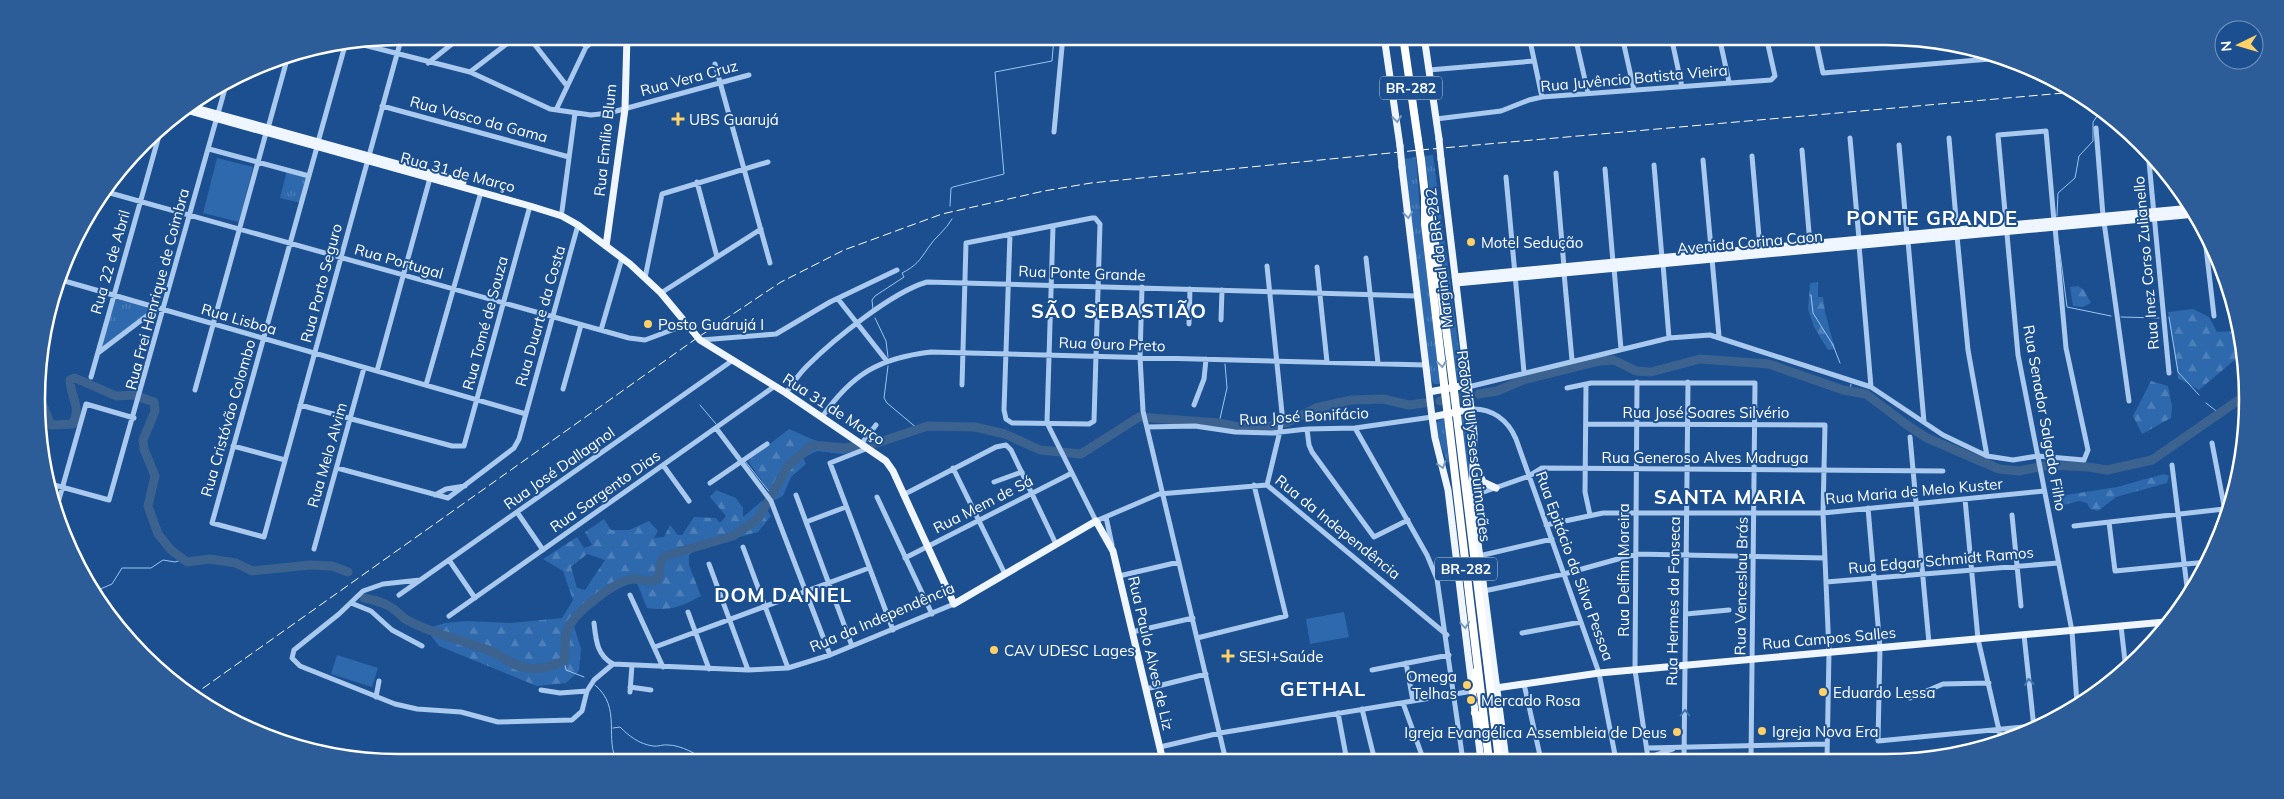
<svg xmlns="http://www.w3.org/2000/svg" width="2284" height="799" viewBox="0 0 2284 799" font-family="Mulish,sans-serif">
<defs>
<pattern id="grass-tufts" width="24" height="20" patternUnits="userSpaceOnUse" patternTransform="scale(1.25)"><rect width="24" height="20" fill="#2e69ad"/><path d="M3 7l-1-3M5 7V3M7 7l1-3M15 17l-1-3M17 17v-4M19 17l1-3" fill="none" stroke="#4d80b9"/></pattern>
<pattern id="forest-firs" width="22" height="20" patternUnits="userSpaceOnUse" patternTransform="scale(1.25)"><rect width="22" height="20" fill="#2e69ad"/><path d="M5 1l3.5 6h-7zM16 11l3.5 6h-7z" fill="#4d80b9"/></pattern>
</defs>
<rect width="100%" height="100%" fill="#1b4f8f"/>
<path fill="url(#grass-tufts)" d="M1433,155l29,216 -2,8 -5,3 -21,-165 -10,-61z
M1416,157l5,68 19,159h-6l-4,-6 -26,-219z
M287,170l22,6 -8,27 -21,-5z
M114,297l42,12 -58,44z
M1461,416l8,1 2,19 -2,46z
M1444,418l5,43 -1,3 -9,-23 -3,-18z"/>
<path fill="url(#forest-firs)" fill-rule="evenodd" d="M1818,282v15h5l2,15 10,37 -7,1 -14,-23 -6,-18 2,-26z
M2078,286l6,4 7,13 -8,4 -10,-1 -3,-19z
M2193,309l16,8 8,15 16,-1 11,21 -45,38 -21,-12 -10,-66z
M2151,381l17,5 4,20 -1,12 -29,16 -9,-18z
M789,429c18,8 42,21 62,15l6,6 -13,4 -27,-3 -14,7 3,6 -15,13 -8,19 -8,4 -27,-39z
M2164,474l5,2 -2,7 -51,14 -18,14 -8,-2 -3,-6 -8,-2 -16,4v-6l3,-4 51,-8z
M716,490l20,8 7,10v9l19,-16 9,15 -13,16 -60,16 -9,7v10l12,31c-21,11 -30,15 -54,12l-12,-30 -48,29 -13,19 7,23 -2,22 -13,12 -29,3 -98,-40 -13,-17 19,-6 22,-2 44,2 51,-5 11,-18 -10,-29 -20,-12 34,-22 7,11 8,-3 -7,-13 19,-13 7,11h18l20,-9 9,10 -4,7 10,-1 6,-12 8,10h4l12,-18 22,1 4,5 6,-7 -16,-19zM587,554l18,6 -20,30 -8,-2 -6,-21z"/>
<path fill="#2e69ad" d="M217,158l36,9 -14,55 -36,-9z
M1344,612l5,25 -39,7 -4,-25z
M337,655l41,13 -6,19 -41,-13z"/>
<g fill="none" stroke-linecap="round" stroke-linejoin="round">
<path stroke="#9cc4f0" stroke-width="1" d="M950,206l1,-18 2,-1 51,-13 -9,-102 57,-11 2,-25
M2057,216l1,-23 17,-15 4,-22 14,-15v-19l9,-13
M2059,245l8,62 44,9
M1811,295l2,18 20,32 7,18
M873,309l-1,-9 3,-4 29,-19 -2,-4c14,-7 18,-13 26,-25 7,-11 18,-18 24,-29
M2121,317l38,1
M2169,317l9,55 21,23
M875,318l11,23 2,16
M888,366l-4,32 3,5 31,26
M1850,391l1,-7
M2206,403l14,11
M700,405l16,19
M1219,423l8,-35 -2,-24
M745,461l26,33
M90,584l8,6 14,-6 10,-16h29l12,-8 12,2 7,-2
M98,590l2,14
M564,661l2,9 18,7
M595,685c28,23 8,56 23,77
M613,728l7,-1c9,9 19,17 33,19 5,1 10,-2 15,-1 12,0 30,9 39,17"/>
<path stroke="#3c6290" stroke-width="9" d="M1479,394l18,-3 26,-11 77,-19 14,-1 22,11 15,1 49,-13 69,5 74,26 23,4 41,31 20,13 72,31 20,2 30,-6 39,2 19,3 45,-10 94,-65
M38,401l5,5 8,19 22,-1c9,-18 -3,-27 -3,-44l5,-2 41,18 18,-1 20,7 1,9 -12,29 1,9 11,27 -7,30 10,28 13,16 16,12 22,-3 27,4 16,8 58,-6 22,1 16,6
M1440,401l23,-4
M364,598c10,2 20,4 28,10 6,3 9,9 15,12 27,15 57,20 86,32 11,5 21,15 34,16 12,2 27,-2 37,-7 2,-9 0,-22 3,-30 6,-18 44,-46 61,-51 11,-3 21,4 30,-1l3,-17 4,-6 68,-20 25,-17 30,-53 24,-21 33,3 35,-6 48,-16 47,1 30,7 35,16 41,4 58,-37 80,6 24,5h20l25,-6 28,-14 35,-8 32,-1 26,6 15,-2"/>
<path stroke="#a9c9ee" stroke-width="5" d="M528,36l39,50
M577,36l9,11
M1481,36v2
M1529,36l13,61
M1575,36l13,57
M1622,36l12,54
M1671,36l11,51
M1719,36l10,46
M1815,36l8,37 179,-15
M348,41l122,31 80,37 41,6 18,-2 140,-38
M428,63l34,-27
M715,64l55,199
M1429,70l105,-9
M470,72l47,-36
M382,106l187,51
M556,110l30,-63 13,-11
M1436,119l65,-8 28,-11 13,-3 229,-17 4,-4 -9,-40
M268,128l20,-72
M2096,128l7,88
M1054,132l9,-96
M1850,138l9,101
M1949,138l8,92
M318,142l28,-100
M1899,145l8,90
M317,147l-105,376 52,14 138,-501
M209,149l100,27
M1802,150l8,94
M2148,151l21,222
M1752,156l8,92
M1703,160l16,176
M1654,165l8,93
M1605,169l8,93
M1556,173l8,94
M1506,177l18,195
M697,182l20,75
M103,191l526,147 16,2 43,-16
M562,211l13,-98
M2054,221l-8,-90 -48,4 20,220 54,276 5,73
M2104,222l25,179
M1053,226l-6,197 49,98 63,-27 108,-9 180,150
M2204,230l10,86
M1957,236l11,114 19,106
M1908,241l16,181
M1859,245l12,142
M1366,258l12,105
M1663,264l6,74
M1267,266l15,147 -2,18 -13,54
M1317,267l10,95
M1614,268l7,81
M1564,273l8,87
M645,278l17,-84 106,-32
M61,280l465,134
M64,281l13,-48
M1142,287l-2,70 3,54 83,350
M661,293l100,-64
M838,299l48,61
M1221,320l1,-30
M1189,324l1,-35
M601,330l21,-72
M701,340l75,-6 54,-32 67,-32
M98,353l58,-44
M377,371l53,-193
M91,377l71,-252
M1637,382l-2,288 13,88
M426,385l55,-193
M962,385l4,-142 126,-25h3l5,6 -6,197 -5,3 -77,-1 -6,-4 -2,-9 6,-176
M1586,385l-1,107 5,23
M1468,387l201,-49 41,-3 161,52 72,48 44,21 26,4 25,-4 46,4 4,-10 -22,-102 -11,-121
M1567,388l24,-5h164l-4,377
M563,389l18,-64
M195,390l71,-257
M786,393c6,-9 13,-19 21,-27 26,-26 85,-74 120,-84l490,14
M300,405l152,41h12l66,-240
M1194,405l10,-26 2,-20
M1471,409c21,-1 37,11 45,30l83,234 17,87
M822,417c30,-43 57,-59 109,-65l495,13
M1586,424l239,1 -2,88 6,139 -2,108
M1147,427l48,-1 40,6 37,1 35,-4 48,-1 77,-11
M716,428l55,73 59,154
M1355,428l72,127 10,24 26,182
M1307,429l2,16 3,7 62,85 34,-17
M1910,437l19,206
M862,443l14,-18
M2212,443l14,73
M233,446l52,14
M868,448l-38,15 63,167
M663,465l26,36
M2172,465l16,130
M337,468l111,30 66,-50 5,-9 59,-214
M953,468l52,106
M994,482l28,-10
M47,483l62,17 117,-415
M710,483l57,-39
M435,495l11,-6 19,-3
M796,495l56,151
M903,495l93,-48 10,-2 5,5 45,94
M1472,496l57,-20 13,-8 401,3
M877,497l55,117
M1965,499l13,140 23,100
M1868,508l12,140 -2,93 156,-15
M56,510l30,-106 48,14
M517,512l26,38
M2012,515l9,91
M1106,517l6,28
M806,522l40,-15
M2109,522l6,49 92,-9
M1546,525l57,-12h220l221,-22
M2074,526l150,-17
M743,547l45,121
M314,549l50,-181
M1479,556l73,-17
M905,558l167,-85
M449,560l26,38
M709,564l39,106
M1119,576l60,-14
M420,580l-37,4 -20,7 -24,23 -45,36 -2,8 8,8 95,38 22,5 44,3 37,10 74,-2 10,-9 5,-20 7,-11 19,-16 135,6 40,-2 42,-13 124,-51
M1826,582l232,-19
M1484,591l80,-17 72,-20 189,4
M399,595l334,-235
M630,595l33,72
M351,603l20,8 21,19 30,16
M688,612l21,57
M1686,614l43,-4
M449,616l326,-230
M594,623c2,18 3,32 19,41
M2121,626l5,44
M1132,632l61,-14
M1522,633l59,-11
M2024,635l10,93
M1197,638l89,-22 -32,-131
M655,647l214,-79
M1406,663l7,38
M1372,670l77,-15
M1524,684l17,76
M630,687l21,3
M1146,689l60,-15
M541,690l19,3 27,-2
M630,692l2,-27
M376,697l3,-16
M1910,698l33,-14 46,-1
M1403,703l21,58
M1362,709l13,52
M1338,713l9,48
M1160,747l60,-14 253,-42
M1647,748l180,-4
M1641,760l32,-11
M1684,760l4,-378"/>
<path stroke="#f0f6ff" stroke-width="7" d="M1384,36l16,110
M1424,36l15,103
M192,107l271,75
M186,110l344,96 32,10 16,9 52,39 31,29 39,47 86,53 100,68 7,10 61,133 142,-83 17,30 50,210
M1441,159l33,275 -2,62 34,264
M1402,167l30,250 3,21 13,52 33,271
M606,246l19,-137 2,-73
M1455,277l737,-69
M1456,283l740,-69
M1429,392l32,-6 7,1
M1432,417l39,-8
M1476,466l7,16 13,6
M1496,688l103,-15 566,-51"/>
<path stroke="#fff" stroke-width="8" d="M1403,36l15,104
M1421,160l4,36v28l19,160
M1427,202l5,18 21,163
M1458,424l41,336
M1449,425l40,336
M1473,691l3,-19
M1475,713l10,16"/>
<path stroke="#fff" stroke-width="1" stroke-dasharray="9 4" stroke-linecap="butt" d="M192,696l505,-358 84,-56 63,-32 98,-36 102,-23 47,-8 329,-33 655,-58"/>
<path stroke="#f0f6ff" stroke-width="7" d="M1439,139l2,20
M1400,146l2,21"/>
<path stroke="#fff" stroke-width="8" d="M1418,140l3,20
M1453,383l5,41
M1444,384l5,41"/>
</g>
<defs><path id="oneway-chevron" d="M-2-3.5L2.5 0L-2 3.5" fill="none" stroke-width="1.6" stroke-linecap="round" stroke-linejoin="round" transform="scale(1.25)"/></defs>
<g stroke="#7b9ac1">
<use href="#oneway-chevron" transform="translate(1397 119) rotate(83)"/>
<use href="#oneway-chevron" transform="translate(1408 215) rotate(83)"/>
<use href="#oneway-chevron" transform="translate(1442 465) rotate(72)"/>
<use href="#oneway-chevron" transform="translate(1465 625) rotate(83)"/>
</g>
<use stroke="#829ec1" href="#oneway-chevron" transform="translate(1442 364) rotate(83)"/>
<g stroke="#4674ac">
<use href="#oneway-chevron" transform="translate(2029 682) rotate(-96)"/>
<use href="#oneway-chevron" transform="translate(1685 713) rotate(-90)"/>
</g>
<g fill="#ffd166" stroke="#1b4f8f" stroke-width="2">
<path d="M675.5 111.5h5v5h5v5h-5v5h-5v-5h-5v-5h5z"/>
<circle cx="1471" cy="242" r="5"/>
<circle cx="648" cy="324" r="5"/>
<circle cx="994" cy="650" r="5"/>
<path d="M1225.5 648.5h5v5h5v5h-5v5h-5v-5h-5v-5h5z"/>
<circle cx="1467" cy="685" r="5"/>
<circle cx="1823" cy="692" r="5"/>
<circle cx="1471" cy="700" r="5"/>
<circle cx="1762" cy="731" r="5"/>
<circle cx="1677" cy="732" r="5"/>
</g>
<g text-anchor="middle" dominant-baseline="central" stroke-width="4" stroke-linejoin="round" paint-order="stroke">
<g fill="#1b4f8f" stroke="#bbcadd" stroke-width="1">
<rect x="1380" y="76.5" width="62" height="23" rx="4"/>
<rect x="1435" y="557.5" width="62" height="23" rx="4"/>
</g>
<g font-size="14" font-weight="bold" fill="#fff">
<text x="1411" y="88">BR-282</text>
<text x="1466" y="569">BR-282</text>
</g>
<g font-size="15" fill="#fff" stroke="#1b4f8f">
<text transform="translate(689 78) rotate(-15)">Rua Vera Cruz</text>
<text transform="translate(1634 78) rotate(-5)">Rua Juvêncio Batista Vieira</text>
<text transform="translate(479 119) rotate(15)">Rua Vasco da Gama</text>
<text transform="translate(605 140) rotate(-84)">Rua Emílio Blum</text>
<text transform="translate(458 172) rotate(15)">Rua 31 de Março</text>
<text transform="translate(1750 242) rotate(-5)">Avenida Corina Caon</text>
<text transform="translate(1439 258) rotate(-97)">Marginal da BR-282</text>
<text transform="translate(399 261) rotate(16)">Rua Portugal</text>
<text transform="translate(110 262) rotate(-74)">Rua 22 de Abril</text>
<text transform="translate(2146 263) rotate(-95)">Rua Inez Corso Zulianello</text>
<text transform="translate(1082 273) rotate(2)">Rua Ponte Grande</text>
<text transform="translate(321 283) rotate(-75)">Rua Porto Seguro</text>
<text transform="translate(157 289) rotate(-75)">Rua Frei Henrique de Coimbra</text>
<text transform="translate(540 316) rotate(-74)">Rua Duarte da Costa</text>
<text transform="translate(239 319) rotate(16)">Rua Lisboa</text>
<text transform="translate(485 323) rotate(-75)">Rua Tomé de Souza</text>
<text transform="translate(1112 344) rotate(2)">Rua Ouro Preto</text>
<text transform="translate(834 409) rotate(33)">Rua 31 de Março</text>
<text x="1706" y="412">Rua José Soares Silvério</text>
<text transform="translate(1304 416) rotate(-3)">Rua José Bonifácio</text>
<text transform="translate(228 418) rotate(-74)">Rua Cristóvão Colombo</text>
<text transform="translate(2045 418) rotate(80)">Rua Senador Salgado Filho</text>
<text transform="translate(1474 446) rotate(83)">Rodovia Ulysses Guimarães</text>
<text transform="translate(327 455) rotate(-74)">Rua Melo Alvim</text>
<text x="1705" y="457">Rua Generoso Alves Madruga</text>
<text transform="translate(559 468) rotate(-35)">Rua José Dallagnol</text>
<text transform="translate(605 491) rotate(-35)">Rua Sargento Dias</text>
<text transform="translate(1914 491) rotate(-5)">Rua Maria de Melo Kuster</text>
<text transform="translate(983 504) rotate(-27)">Rua Mem de Sá</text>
<text transform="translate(1338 527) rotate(39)">Rua da Independência</text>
<text transform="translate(1941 560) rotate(-5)">Rua Edgar Schmidt Ramos</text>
<text transform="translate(1575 566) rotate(70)">Rua Epitácio da Silva Pessoa</text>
<text transform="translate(1623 570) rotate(-90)">Rua Delfim Moreira</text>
<text transform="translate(1741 586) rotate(-89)">Rua Venceslau Brás</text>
<text transform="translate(1673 601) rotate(-89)">Rua Hermes da Fonseca</text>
<text transform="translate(882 617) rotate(-23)">Rua da Independência</text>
<text transform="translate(1829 638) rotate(-5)">Rua Campos Salles</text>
<text transform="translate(1151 653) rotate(77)">Rua Paulo Alves de Liz</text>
</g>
<g font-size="15" fill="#fff" stroke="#1b4f8f" text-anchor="start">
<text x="689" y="119">UBS Guarujá</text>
<text x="1481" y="242">Motel Sedução</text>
<text x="658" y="324">Posto Guarujá I</text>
<text x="1004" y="650">CAV UDESC Lages</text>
<text x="1239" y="656">SESI+Saúde</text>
<text x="1457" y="676" text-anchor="end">Omega<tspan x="1457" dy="17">Telhas</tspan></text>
<text x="1833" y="692">Eduardo Lessa</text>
<text x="1481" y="700">Mercado Rosa</text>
<text x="1772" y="731">Igreja Nova Era</text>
<text x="1667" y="732" text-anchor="end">Igreja Evangélica Assembleia de Deus</text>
</g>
<g font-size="20" font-weight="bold" letter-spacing="1" fill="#fff" stroke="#1b4f8f">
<text x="1932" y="217">PONTE GRANDE</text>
<text x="1119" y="310">SÃO SEBASTIÃO</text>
<text x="1730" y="496">SANTA MARIA</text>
<text x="783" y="594">DOM DANIEL</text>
<text x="1323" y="688">GETHAL</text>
</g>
</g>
<path d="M0 0H2284V799H0ZM399 45H1885A354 354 0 0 1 2239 399V400A354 354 0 0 1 1885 754H399A354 354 0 0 1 45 400V399A354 354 0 0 1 399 45Z" fill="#2d5d98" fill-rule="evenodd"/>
<path fill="none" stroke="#fff" stroke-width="2.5" d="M399 45H1885A354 354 0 0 1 2239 399V400A354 354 0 0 1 1885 754H399A354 354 0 0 1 45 400V399A354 354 0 0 1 399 45Z"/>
<g transform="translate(2239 45) rotate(265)"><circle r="24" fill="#1b4f8f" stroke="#7695bc"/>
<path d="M0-4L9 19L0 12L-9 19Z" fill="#ffd166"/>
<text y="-8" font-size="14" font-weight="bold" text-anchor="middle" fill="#ffffff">N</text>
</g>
</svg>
